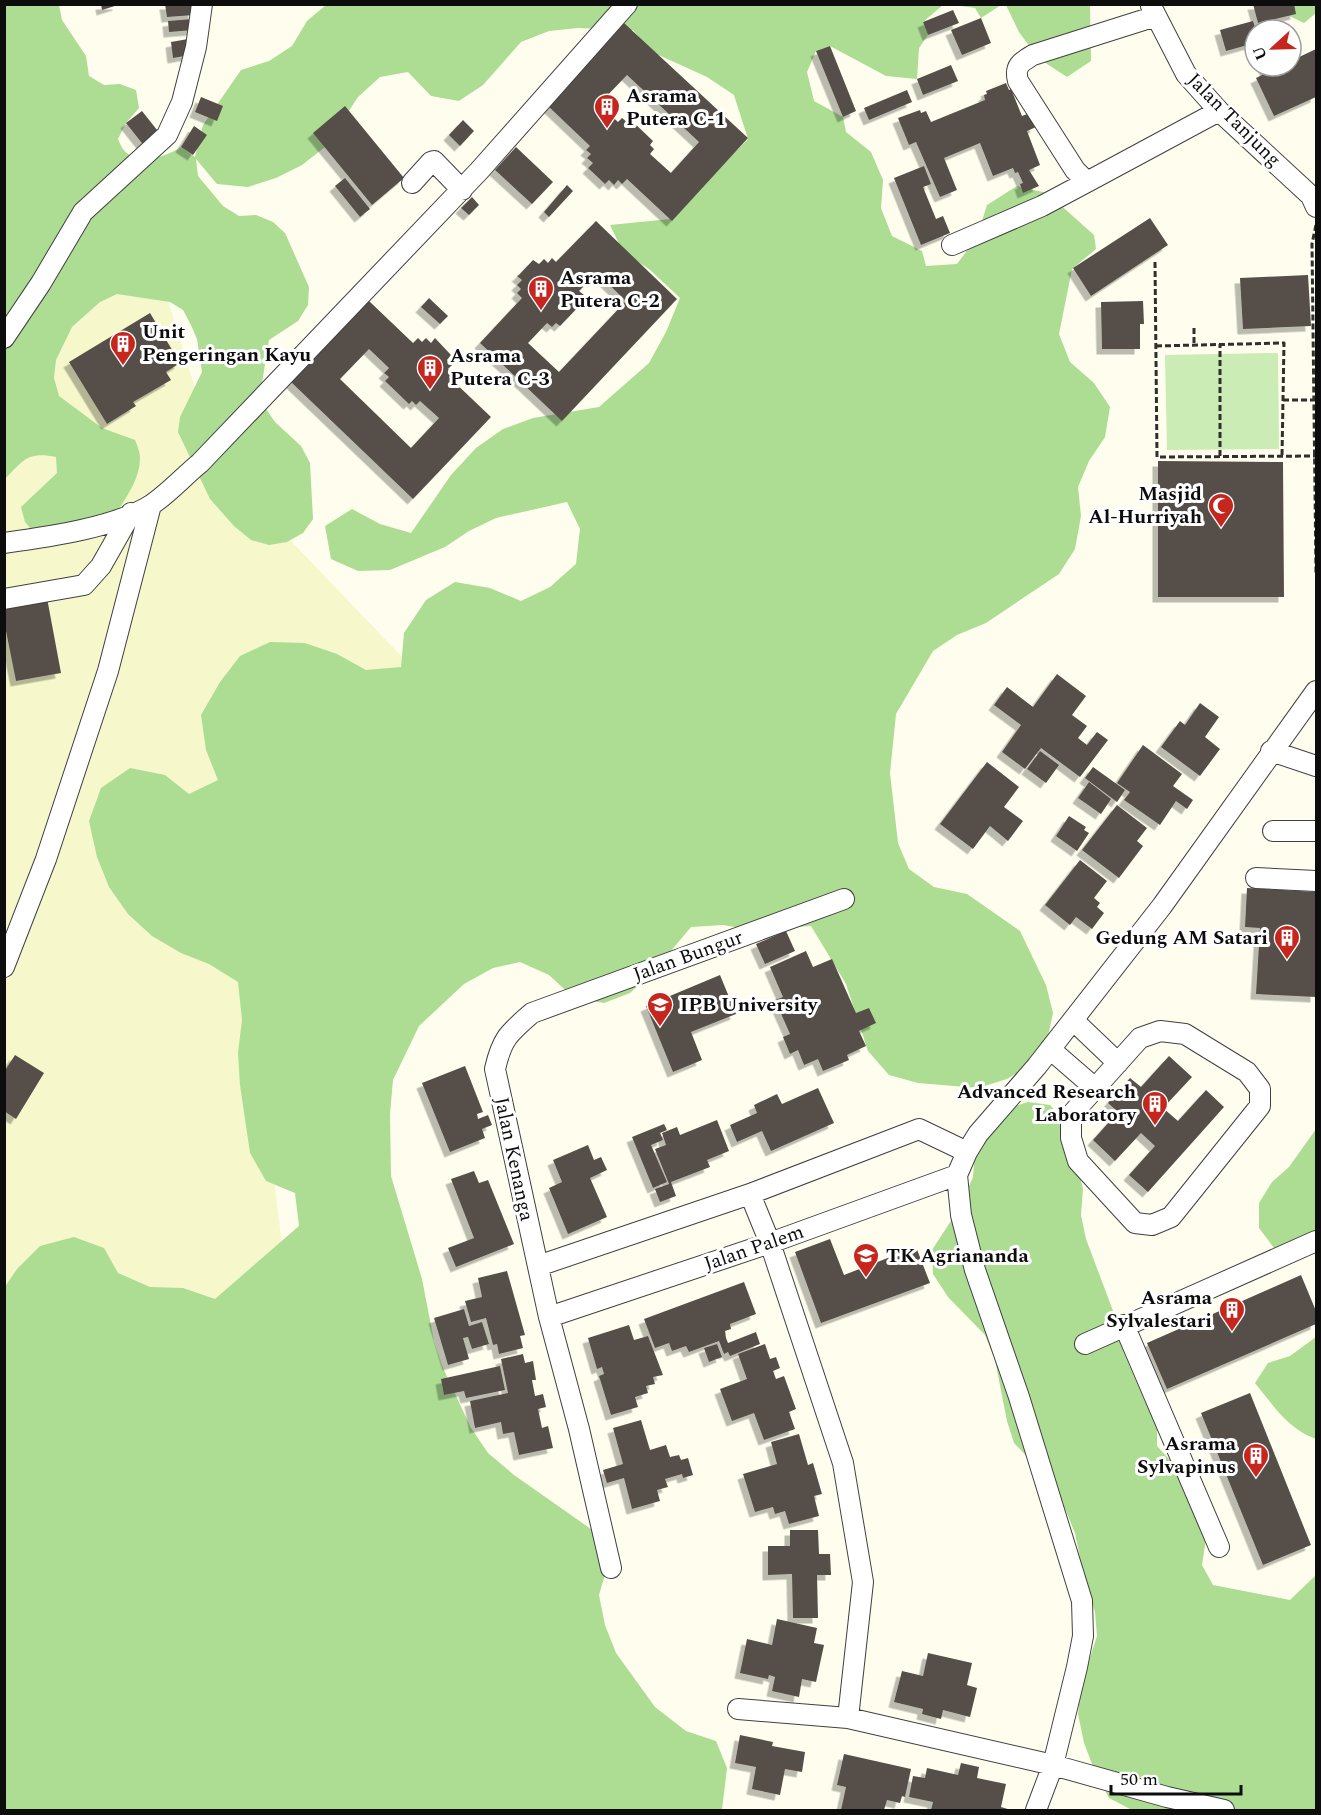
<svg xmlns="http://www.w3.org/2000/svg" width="1321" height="1815" viewBox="0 0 1321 1815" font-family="Spectral,serif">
<defs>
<filter id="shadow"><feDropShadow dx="-5.5" dy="5.5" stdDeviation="0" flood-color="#0004"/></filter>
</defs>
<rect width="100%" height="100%" fill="#fffded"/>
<path fill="#f6f7cb" d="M43,4l78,144 98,318 188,196 -181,115 57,477 -278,251 -1,-1500z"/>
<path fill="#cbecb4" d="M1278,353l1,96 -112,1 -2,-95z"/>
<path fill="#acdd93" d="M5,5h54l3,15 24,36 3,20 15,9 16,-1 16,6 3,18 -13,15 -8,16c10,30 42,21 63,8l14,10 8,-32 38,-55 28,-9 23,-15 15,-25 19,-16h617l-20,17 5,13 -9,13 -2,31 -31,-3 -56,-30 -14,5 -9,21 7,29 29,16 3,15 25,20 12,28 -2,28 11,28 30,15 4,15 31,-2 20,-27 10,-32 30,-19 30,7 47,42 2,14 -24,20 -13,65 11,28 24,21 16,24 -5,30 -16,24 -11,26 3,29 -6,33 -16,25 -73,49 -29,12 -24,16 -37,63 -6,59 8,70 11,26 25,18 33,7 53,37 26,54 7,28 -6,28 -16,24 -24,14 -29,9 -60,-5 -29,-8 -21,-24 -22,-67 -35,-58 -58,4 -30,-5 -32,2 -36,43 -25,23 -26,10 -30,-5 -25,-23 -29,-13 -27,6 -29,16 -45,42 -26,54 -3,34 1,62 31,103 12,62 9,27 28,60 17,25 26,22 84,59 11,27 -10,34 6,30 11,28 39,54 31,24 30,10 11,27 -5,42h-717l-1,-522 13,-19 23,-23 34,-9 30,11 14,25 32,14 33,1 32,11 84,-73 -4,-33 -29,-12 -16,-28 -10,-68 -2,-32 4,-33 -4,-38 -29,-18 -28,-11 -29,-17 -24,-22 -19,-27 -12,-30 -8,-36 12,-33 29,-20 35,7 24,19 29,-14 -12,-30 -5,-35 19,-33 20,-26 30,-14 35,1 32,11 29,16 35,-3 3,-34 22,-33 29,-18 35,6 31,13 29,-14 26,-23 4,-35 -13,-27 -71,16 -27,13 -24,16 -55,23 -32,1 -27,-12 -6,-33 27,-17 28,15 31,9 40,-58 25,-27 27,-19 30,-11 66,-11 50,-44 17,-31 14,-34 -31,-29 -26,-17 -13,-27 60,-6 78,-80 -14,-44 -27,-18 -55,-25 -19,-22 -55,-2 -29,3 -28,11 -38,43 -24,16 -28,-5 -23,-24 -28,5 -22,20 -33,50 -23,18 -26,13 -28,9 -31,-3 -21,-25 2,17 25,30 16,10 17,-1 17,7 12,11 24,54 -1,18 -10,16 -29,19 -8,49 3,17 11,16 26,24 9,17 3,56 -10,14 -16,9 -18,3 -18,-5 -17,-14 -24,-27 -32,-67 2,-15 22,-45 -5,-33 -6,-14 -8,-15 -13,-8 -53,-8 -17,8 -28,25 -16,33 -2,18 5,18 43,32 33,12c2,5 5,12 5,18 0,24 -18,44 -29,64l-75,13 -11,-13 -4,-15 36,-34 -1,-16c-28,-6 -33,3 -51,22z
M954,5h47l-20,13 -6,-10z
M1006,5h84l1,56 -24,16 -29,-19 -19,-26z
M1275,5h41v8l-12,10 -27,-13z
M1028,1102l22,3 16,18 17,66 -2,26 5,24 35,93 3,21 22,51 11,19v23l31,34 21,38 -7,47 11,20 77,15 26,-25v235h-184l-23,-12 -15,-29 -10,-26 -6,-29 3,-28 16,-50 -2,-24 -12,-39 -8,-40 -9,-22 -13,-22 -19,-25 -20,-21 -7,-22 -12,-61 -10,-25 -37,-38 -15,-23 -1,-24 28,-43 13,-30 2,-26 30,-42z
M1316,1129v124l-20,2 -22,-7 -15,-20v-25l13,-21 17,-15z
M1316,1337v102c-28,-10 -43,-34 -61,-56l13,-20 22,-7z"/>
<path fill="#564f49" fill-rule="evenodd" filter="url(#shadow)" d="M101,4h17v1l-16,5z
M165,4h28l1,11 -27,2z
M1253,4h41l2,10 -38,9z
M953,10l6,13 -31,12 -5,-13z
M981,18l10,25 -29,12 -11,-25z
M193,19l1,11 -25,2 -1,-11z
M1253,21l3,9 -1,13 -29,8 -6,-21z
M624,23l124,115 -76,83 -45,-42 -5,5 -4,-4 -4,5 -5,-5 -4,4 -17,-16 5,-5 -6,-5 4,-4 -5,-4 4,-4 -42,-40zM627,75l72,67 -28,31 -21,-19 4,-5 -4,-4 3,-4 -24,-23 -2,4 -5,-4 -4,4 -19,-18z
M188,39l2,16 -17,3 -2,-16z
M830,46l26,65 -13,6 -27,-66z
M1291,47l4,12 21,-10v48l-42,19 -18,-38 10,-5 -2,-7h27z
M951,65l7,16 -35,14 -6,-16z
M1006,83l3,7 2,-1 11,27 8,-3 6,14 -9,4 13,34 -11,5 10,16 -16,7 -3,-9 3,-1 -5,-11 -3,1 -2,-5 -20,8 -13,-33 -36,15 13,32 -17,7 -24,-55 -7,3 -11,-27 22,-8 1,3 5,-2 5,11 54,-22 -1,-5 3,-1 -1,-3z
M907,90l5,12 -43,18 -5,-12z
M201,97l22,9 -6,15 -22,-9z
M345,106l59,72 -32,27 -59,-72z
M142,111l19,24 -16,12 -19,-24z
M463,120l11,11 -14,15 -11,-11z
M194,126l13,9 -14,20 -12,-8z
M516,147l37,35 -21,22 -37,-34z
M924,166l7,18 -8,3 13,32 7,-3 7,17 -29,12 -27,-67z
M345,178l25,31 -10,8 -25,-31z
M567,185l6,6 -24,26 -5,-5z
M472,197l7,8 -10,10 -8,-7z
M1150,218l18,27 -77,51 -18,-28z
M596,221l81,78 -115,122 -82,-78 42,-45 -5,-5 4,-4 -4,-4 5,-5 -5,-4 2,-1 14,-15 6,4 5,-5 4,4 4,-5 4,4zM597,273l29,28 -67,71 -31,-29 19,-20 5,4 4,-4 4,3 23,-24 -4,-2 5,-5 -5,-4z
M1308,275l3,51 -68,3 -3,-51z
M429,298l19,18 -8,8 -19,-17z
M369,301l44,42 5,-5 4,4 4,-4 5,5 4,-5 16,17 -4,5 5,5 -4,4 5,5 -4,3 42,40 -78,82 -122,-117zM369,349l20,19 -5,5 5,4 -4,4 24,23 3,-3 4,4 4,-4 19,17 -28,30 -71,-69z
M1143,301l1,23h-4v25h-38l-1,-47z
M150,313l30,50 -14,9 5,8 -38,22 3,4 -29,18 -38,-62z
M1158,461l125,1 1,135h-126z
M47,598l14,75 -45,8 -12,-60v-15z
M1057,674l29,22 -14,19 15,11 -9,12 9,7 10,-13 11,8 -28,37 -39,-29 -16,21 -23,-17 19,-27 -27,-20 13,-18 26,20z
M1200,703l19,14 -14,20 15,12 -20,27 -39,-29 19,-26 5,4z
M1143,745l39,29 -9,12 20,14 -6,9 -11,-8 -16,24 -36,-25 6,-8 -13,-9z
M1040,751l19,14 -13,18 -19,-14z
M987,762l32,25 -15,20 19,14 -15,20 -18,-15 -17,23 -33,-25z
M1093,767l32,23 -8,12 -32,-24z
M1089,782l22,17 -10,15 -23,-16z
M1117,805l30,23 -10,13 6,5 -24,32 -37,-28z
M1069,816l17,11 -2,3 5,3 -12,18 -21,-15z
M1080,860l27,21 -13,17 6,5 -3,4 7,6 -12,16 -16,-12 -6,8 -25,-20z
M1247,888l69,4v105l-60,-3 4,-66 -15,-1z
M786,931l9,20 -30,13 -9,-20z
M806,951l7,16 19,-8 24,54 13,-5 7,15 -17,8 7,15 -19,9 2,5 -26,11 -5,-12 -14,6 -6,-15 -8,4 -7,-17 7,-3 -15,-34 8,-3 -13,-30z
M720,975l16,39 -45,18 11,28 -29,12 -27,-66z
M15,1055l29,18 -28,46 -12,-8v-39z
M1169,1056l23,21 -29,31 15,13 28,-31 18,17 -76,85 -19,-17 26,-29 -14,-13 -26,28 -22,-21 25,-28 -10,-9 22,-25 11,9z
M465,1066l18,46 -6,2 1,5 10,-4 4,10 -10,4 3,9 -35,14 -28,-69z
M818,1088l16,35 -63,28 -9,-20 -25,11 -7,-17 27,-12 -3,-8 23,-11 5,10z
M717,1120l12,31 -22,9 3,7 -39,15 5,14 -16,6 -5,-13 14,-5 -14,-35 11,-4 -4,-12 15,-6 3,8z
M664,1124l3,6 -7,3 3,7 -12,5 16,37 -14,6 -21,-51z
M588,1145l6,15 7,-3 6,13 -17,8 17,39 -39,17 -19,-46 13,-6 -9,-22z
M474,1171l5,12 9,-3 26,64 -58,23 -8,-19 26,-10 -23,-59z
M830,1239l14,36 72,-28 14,36 -109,40 -26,-71z
M507,1271l18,64 -5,1 3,12 -24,6 -2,-10 -4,1 -7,-27 -15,4 -6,-21 17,-4 -4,-19z
M1301,1275l15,36v13l-149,65 -20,-46z
M744,1282l12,32 -26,10 1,5 -6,2 1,7 2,5 28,-11 4,12 -30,12 -2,-4 -4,2 -5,-13 -30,11 -3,-6 -14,5 -3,-8 -14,5 -11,-29z
M464,1309l5,17 13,-4 7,22 -17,5 -4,-12 -5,1 6,21 -21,6 -14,-47z
M629,1325l5,15 14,-4 15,39 -10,2 2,7 -9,2 2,7 -13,4 3,10 -27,8 -12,-39 5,-2 -2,-7 -5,2 -9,-31z
M717,1344l5,13 -13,5 -5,-14z
M765,1344l5,15 6,-2 4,11 -7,3 3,8 8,-3 12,33 -7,3 6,17 -31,11 -10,-27 -22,8 -12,-32 27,-10 -9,-25z
M523,1354l2,9 8,-2 3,19h-4l3,16 8,-2 3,13 -8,2 4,19 6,-2 5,22 -34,7 -5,-23 -11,2 -2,-12 -26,6 -5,-27 38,-8 -7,-34z
M500,1366l5,24 -39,8 -2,-7 -20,4 -3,-16z
M1250,1393l61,152 -48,20 -62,-152z
M641,1420l9,30 16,-5 4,12 9,-2 2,5 7,-2 5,17 -10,3 -1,-4 -17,5 3,8 -11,3 3,11 -28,8 -8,-31 -17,5 -4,-13 20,-6 -10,-36z
M799,1434l9,31 5,-2 9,31 -8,2 5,20 -30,8 -4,-13 -10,3 -2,-7 -18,5 -12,-38 34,-10 -6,-22z
M790,1530h28l1,24h11l1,21h-14l1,43h-25l-1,-44 -24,1v-29h22z
M777,1619l40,9 -3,15 10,2 -8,37 -14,-3 -3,18 -27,-6 3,-14 -6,-2 -1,4 -28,-6 7,-34 25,6z
M928,1653l44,10 -5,22 10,3 -7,29 -27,-7 -2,9 -19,-5 1,-5 -29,-7 8,-31 21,5z
M740,1735l33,7 -1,4 33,6 -3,20 -17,-3 -5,26 -28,-6 4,-22 -21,-4z
M844,1754l67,15 -6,28 -3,-1 -2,7 -13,-3 -3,10h-43l5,-23 -9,-2z
M961,1763l18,4 -2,11 29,6 -5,23 10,3h-80l2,-8 -24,-5 4,-21 12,2 2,-10 31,7z"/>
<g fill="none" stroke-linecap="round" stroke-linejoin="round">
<defs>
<path id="minor" d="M1151,6l35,68 33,37 92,85 5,11
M1156,16l-123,39c-12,7 -19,11 -15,26l57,89 12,12 132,-71
M412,183l19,-21 3,-1 28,29
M952,245l90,-39 45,-24
M4,338l37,-55 42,-71 84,-77 15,-33 14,-55 6,-43
M4,543c43,-6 110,-15 147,-38 17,-11 33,-29 49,-42l279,-292 148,-167
M4,599l80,-14 17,-19 30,-53
M1271,751l45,15
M1273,831h43
M1256,878l60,3
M4,967l42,-108 62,-188 43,-166
M1073,1020l45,43
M1160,1031l25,3 62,38 13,17v17l-89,111 -19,8 -17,-2 -57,-62 -7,-23v-23l69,-77z
M1050,1049l45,39
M750,1194l20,49 73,220 20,119 -15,136 205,47 114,32 57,13
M538,1266l212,-72 169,-65 48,23
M549,1317l221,-74 187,-68
M1124,1325l95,222
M1085,1344l231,-103
M611,1568l-32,-139 -30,-112 -54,-248c7,-31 14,-36 37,-56l312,-114
M738,1709l110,9
M1036,1810l17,-45 24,-98 6,-31 -1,-35 -63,-204 -44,-127 -14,-55 -4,-40 10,-23 11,-18 59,-68 125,-160 154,-215"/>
</defs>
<use href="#minor" stroke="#404040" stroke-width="22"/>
<path stroke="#2f2f2f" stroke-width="3" stroke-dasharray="6 3" stroke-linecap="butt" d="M1316,225l-4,19 4,330
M1155,262l2,195 158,-1
M1194,328v17
M1156,346l128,-3 -2,113
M1283,400h31
M1220,456v-112"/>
<use href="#minor" stroke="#fff" stroke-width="20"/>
</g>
<defs>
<symbol id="building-pin" viewBox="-11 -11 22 30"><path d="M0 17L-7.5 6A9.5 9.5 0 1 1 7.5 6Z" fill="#c5261d" stroke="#fff"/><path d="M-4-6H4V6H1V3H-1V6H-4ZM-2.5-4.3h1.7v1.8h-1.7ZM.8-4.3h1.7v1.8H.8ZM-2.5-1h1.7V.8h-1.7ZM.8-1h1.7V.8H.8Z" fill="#fff"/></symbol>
<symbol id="mosque-pin" viewBox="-11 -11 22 30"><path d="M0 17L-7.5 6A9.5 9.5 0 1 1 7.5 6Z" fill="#c5261d" stroke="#fff"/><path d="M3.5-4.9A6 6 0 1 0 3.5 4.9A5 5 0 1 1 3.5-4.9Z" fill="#fff"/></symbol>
<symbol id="university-pin" viewBox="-11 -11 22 30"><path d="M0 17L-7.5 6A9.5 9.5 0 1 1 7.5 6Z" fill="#c5261d" stroke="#fff"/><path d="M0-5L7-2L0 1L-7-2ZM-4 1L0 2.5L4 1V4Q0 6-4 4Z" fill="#fff"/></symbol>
<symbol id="school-pin" viewBox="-11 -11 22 30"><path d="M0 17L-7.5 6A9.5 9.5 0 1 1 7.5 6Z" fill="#c5261d" stroke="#fff"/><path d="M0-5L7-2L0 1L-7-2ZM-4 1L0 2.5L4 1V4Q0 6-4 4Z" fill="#fff"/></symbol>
</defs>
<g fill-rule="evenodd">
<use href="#building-pin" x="592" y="92" width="30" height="40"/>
<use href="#building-pin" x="526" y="274" width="30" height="40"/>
<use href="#building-pin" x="108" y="329" width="30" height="40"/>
<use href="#building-pin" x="415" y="353" width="30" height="40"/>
<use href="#mosque-pin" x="1206" y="491" width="30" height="40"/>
<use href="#building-pin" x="1272" y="923" width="30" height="40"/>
<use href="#university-pin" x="645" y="990" width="30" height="40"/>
<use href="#building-pin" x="1140" y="1089" width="30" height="40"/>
<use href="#school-pin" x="851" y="1241" width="30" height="40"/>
<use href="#building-pin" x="1217" y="1295" width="30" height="40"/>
<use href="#building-pin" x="1241" y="1441" width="30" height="40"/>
</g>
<g text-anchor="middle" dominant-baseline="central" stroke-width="6" stroke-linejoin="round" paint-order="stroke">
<g font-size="20" font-weight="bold" fill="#0d0d0d" stroke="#fff" text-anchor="start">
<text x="626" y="96">Asrama<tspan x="626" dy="23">Putera C-1</tspan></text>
<text x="560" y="278">Asrama<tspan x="560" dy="23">Putera C-2</tspan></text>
<text x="142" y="332">Unit<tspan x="142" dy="23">Pengeringan Kayu</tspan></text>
<text x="450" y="356">Asrama<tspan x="450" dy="23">Putera C-3</tspan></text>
<text x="1202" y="494" text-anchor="end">Masjid<tspan x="1202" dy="23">Al-Hurriyah</tspan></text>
<text x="1268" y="938" text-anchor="end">Gedung AM Satari</text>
<text x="680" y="1005">IPB University</text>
<text x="1136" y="1092" text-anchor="end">Advanced Research<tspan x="1136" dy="23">Laboratory</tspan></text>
<text x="886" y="1256">TK Agriananda</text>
<text x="1212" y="1298" text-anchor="end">Asrama<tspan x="1212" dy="23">Sylvalestari</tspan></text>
<text x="1236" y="1444" text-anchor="end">Asrama<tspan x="1236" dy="23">Sylvapinus</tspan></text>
</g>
<g font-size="20" fill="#0d0d0d" stroke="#fff">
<text transform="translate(1234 120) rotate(45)">Jalan Tanjung</text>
<text transform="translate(688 956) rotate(-20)">Jalan Bungur</text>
<text transform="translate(514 1159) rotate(78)">Jalan Kenanga</text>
<text transform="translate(754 1248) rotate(-19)">Jalan Palem</text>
</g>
</g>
<rect width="1321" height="1815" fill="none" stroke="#0d0d0d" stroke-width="12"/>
<g transform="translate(1273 48) rotate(248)"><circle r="28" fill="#ffffff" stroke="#9e9e9e" stroke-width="1.5"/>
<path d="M0-4.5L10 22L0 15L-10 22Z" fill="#c5261d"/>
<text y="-9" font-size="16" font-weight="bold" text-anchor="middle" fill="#0d0d0d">U</text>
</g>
<path d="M1111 1785v9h130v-9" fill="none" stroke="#0d0d0d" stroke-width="3"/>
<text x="1120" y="1785" font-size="18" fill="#0d0d0d" stroke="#ffffff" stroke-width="4.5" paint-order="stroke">50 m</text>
</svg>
